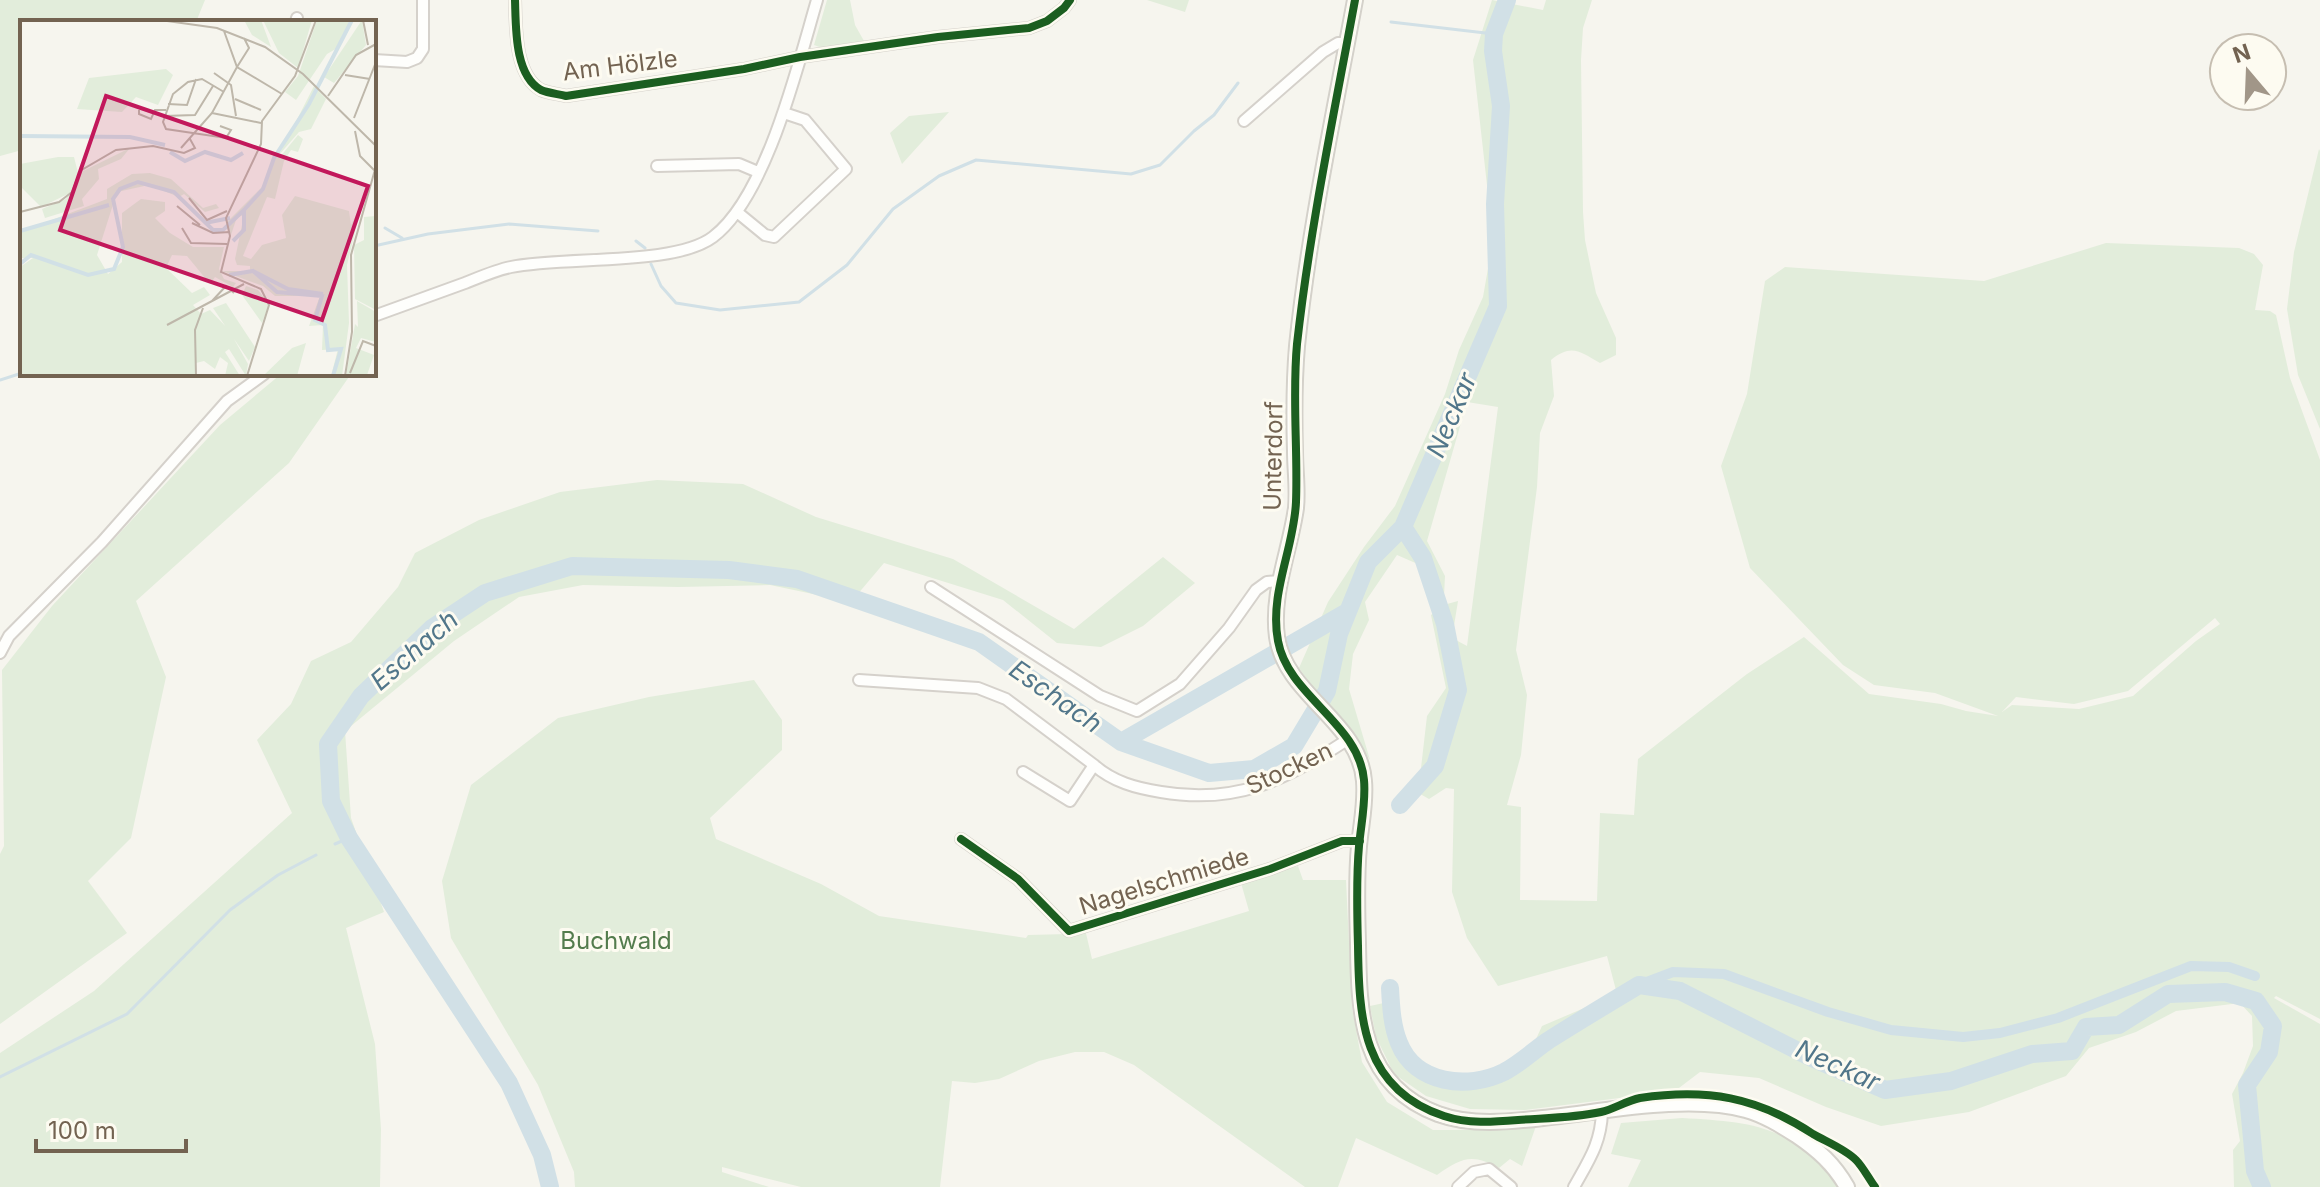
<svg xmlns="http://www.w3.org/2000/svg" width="2320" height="1187" viewBox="0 0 2320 1187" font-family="Inter,sans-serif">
<rect width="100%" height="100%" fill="#f6f5ee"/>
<path fill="#e2eddb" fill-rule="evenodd" d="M0,0h205l-9,22h-174v128l-22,6z
M827,0h23l5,25 9,16 -42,7 -8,-3z
M1147,0h42l-4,12z
M1492,0l51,10 3,-10h46l-9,28 -2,32 2,152 2,28 11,53 20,45v17l-16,8c-20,-11 -28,-20 -49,-3l3,36 -14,37 -3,54 -21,163 11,45 -6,60 -14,50 14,2 -1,93 77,1 3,-88 34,2 4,-56 109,-85 57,-37 65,57 72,10 25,7 32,5 -63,-23 -61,-8 -31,-20 -93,-97 -29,-102 26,-72 18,-113 20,-14 199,14 122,-38 133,5 15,6 9,11 -8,45 15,1 6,4 14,63 30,82v559l-44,-23 -2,2 46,26v163h-86l-1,-37 7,-9 -8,-47 11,-21 10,-27 -1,-30 -12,-13 -64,8 -40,21 -47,16 -23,28 -97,36 -88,14 -55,-19 -67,-29 -59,-6 -25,19 -150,19 -55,-1 -44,-13 -32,-22 -18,-37 -6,-31 23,-5 4,26 10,29 24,17 34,6 25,-5 41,-24 11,-24 75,-32 -10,-38 -109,30 -31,-48 -15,-46 2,-103 -8,-1 -17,11 -14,-8 6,-23 6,-52 19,-28 -15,-73 16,-11 11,-3 -6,37 15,8 31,-239 -31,-5 -40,139 18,35 -1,20 -14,6 -10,-37 -23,-10 -32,47 4,18 -16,34 -4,35 21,71 -27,-40 -31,-34 -13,-18 29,-66 36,-55 31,-41 50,-112 14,-44 24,-53 7,-40 -2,-63 -15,-134zM2215,618l5,6 -24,17 -63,55 -54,13 -67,-4 -10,7 14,-15 58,7 54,-13z
M949,112l-47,52 -12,-31 19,-17z
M2319,149l1,2v278l-22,-54 -11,-66 7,-57z
M281,374h70l-62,89 -153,138 30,76 -35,161 -43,43 39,52 -127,91v-170l4,-8 -2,-176 50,-64 168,-181z
M657,480l86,4 73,33 137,42 121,70 89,-72 32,26 -52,43 -42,21 -44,-4 -54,-43 -119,-37 -33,39 -81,-17 -92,2 -95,-2 -64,12 -65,44 -109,90 6,87 33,94 -38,16 29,116 6,85 -1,58h-380v-134l94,-62 198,-178 -35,-73 34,-36 20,-43 40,-19 47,-55 17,-34 64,-33 81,-28z
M754,680l28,40v30l-72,68 6,21 105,45 58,32 147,22 2,-3 40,-1 17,-5 7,30 157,-48 -8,-28 57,-17 5,14h43l6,128 10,54 25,40 46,28h50l53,-4 -14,40 -12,-7 -11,9c-27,-15 -38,-10 -62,7l-81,-37 -18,49h-33l-171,-122 -30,-13h-29l-36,9 -40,18 -24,4 -23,-2 -12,106h-139l-79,-20v5l47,15h-194l-1,-15 -36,-87 -87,-147 -9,-57 29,-96 87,-67 91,-21z
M1682,1118c70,4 112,7 156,69h-210l13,-27 -30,-6 10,-31z"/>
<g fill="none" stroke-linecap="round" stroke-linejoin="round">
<path stroke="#d1e0e6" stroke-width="3" d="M1391,22l103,12
M385,228l17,10
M636,241l9,7
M374,246l54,-12 81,-10 89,7
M651,264l10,22 15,17 44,7 79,-8 48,-37 46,-56 46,-33 37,-16 155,14 29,-9 34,-34 20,-16 24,-32
M0,380l22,-7
M335,844l14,-6
M0,1077l127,-63 103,-104 48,-35 38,-20"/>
<path stroke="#d1e0e6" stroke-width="10" d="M1639,985l34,-13 51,2 104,38 63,18 72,7 37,-4 58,-15 133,-52 38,1 26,9"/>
<path stroke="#d1e0e6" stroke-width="18" d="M1121,742l226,-130
M1400,805l35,-39 23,-76 -13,-66 -22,-66 -20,-31 95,-221 -3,-102 6,-98 -8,-55 1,-17 13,-34
M1390,988c1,19 2,38 9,55 16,41 69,47 105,29 17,-9 30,-22 45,-32 30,-19 60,-37 90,-55l41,6 132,67 73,32 66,-9 81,-27 40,-3 14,-24 33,-2 49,-31 57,-2 31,9 17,25 -4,26 -22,33 8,86 7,16
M550,1187l-8,-32 -33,-72 -160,-245 -18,-37 -3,-57 33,-48 71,-68 53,-35 87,-27 157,4 68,9 182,63 142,100 88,31 45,-4 40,-23 33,-55 12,-57 29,-72 35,-35"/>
<defs>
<path id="street" d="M515,0c1,26 -1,75 26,90 7,3 17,4 25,6l178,-27 56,-12 138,-20 91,-9 18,-7 17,-13 6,-8
M296,22l1,-4
M374,60l33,2 10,-4 6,-9v-49
M1244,121l79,-69 15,-9h9
M657,166l82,-2 19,8
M737,212l28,23 9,2 72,-68 -41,-49 -21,-7
M374,316c30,-11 61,-22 91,-33 15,-6 31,-13 46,-16 54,-11 164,-1 202,-30 54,-41 85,-173 104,-237
M931,587l169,109 37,15 43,-27 49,-56 27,-38 11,-8 13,-1
M0,653l9,-17 93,-94 125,-141 37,-27
M859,680l119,8 28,11 88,66
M1023,772l47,29 24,-36c19,17 42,23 67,27 75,13 125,-12 186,-52
M961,839l57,40 51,52 201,-62 72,-28h18
M1458,1187l16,-15 15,-3 22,18
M1574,1187c15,-27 27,-44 28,-75"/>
<path id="secondary" d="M1355,0c-21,115 -46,229 -58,346 -3,35 -3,70 -2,105 0,19 3,39 1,57 -6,43 -25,85 -19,129 8,58 83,85 87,144 2,22 -3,43 -5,65 -3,32 -2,65 -1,97 1,70 2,142 80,171 33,12 70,8 105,4 59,-6 145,-24 203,-8 18,5 34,15 50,25 22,15 38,29 51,52"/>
</defs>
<use href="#street" stroke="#d5d1cb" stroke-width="14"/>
<use href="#secondary" stroke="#d4d1ca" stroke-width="18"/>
<use href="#street" stroke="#fefefc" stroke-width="10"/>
<use href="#secondary" stroke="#fefefc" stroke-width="14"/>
<defs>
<path id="cycleway" d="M515,0c1,26 -1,75 26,90 7,3 17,4 25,6l178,-27 56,-12 138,-20 91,-9 18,-7 17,-13 6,-8
M1355,0c-21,114 -45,228 -58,344 -5,53 1,105 -1,158 -2,47 -27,91 -18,139 10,55 81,82 86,139 2,22 -3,44 -5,66 -3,33 -2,66 -1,100 1,72 4,143 86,170 24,8 49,6 74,4 27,-2 56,-2 83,-8 13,-3 25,-11 39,-14 67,-10 117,-1 173,36 14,8 32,15 43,26 7,7 13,19 19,27
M961,839l57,40 51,52 201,-62 72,-28h18"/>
</defs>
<use href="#cycleway" stroke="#fdfbf1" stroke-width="13"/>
<use href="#cycleway" stroke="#1b5e20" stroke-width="8"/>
</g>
<g text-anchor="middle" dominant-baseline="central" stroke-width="6" stroke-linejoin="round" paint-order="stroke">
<g font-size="24" fill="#736351" stroke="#fdfbf1">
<text transform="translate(620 65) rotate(-7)">Am Hölzle</text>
<text transform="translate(1273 456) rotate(-89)">Unterdorf</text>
<text transform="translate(1289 768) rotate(-25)">Stocken</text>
<text transform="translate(1164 881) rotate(-17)">Nagelschmiede</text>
</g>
<g font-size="24" fill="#537c4d" stroke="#fdfbf1">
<text x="616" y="940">Buchwald</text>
</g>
<g font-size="26" font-style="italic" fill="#51768a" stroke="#fdfbf1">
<text transform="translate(1451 415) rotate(-67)">Neckar</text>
<text transform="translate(414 650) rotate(-41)">Eschach</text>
<text transform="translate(1056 696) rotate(35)">Eschach</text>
<text transform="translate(1838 1065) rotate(24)">Neckar</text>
</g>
</g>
<g transform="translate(20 20)">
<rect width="356" height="356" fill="#f6f5ee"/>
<path d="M224,0h17l10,27 -19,-12zM243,0h49l-14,48 -19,-15zM297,0h33l-11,27 -12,7 -31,46 -11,-8 13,-16zM342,0l4,25 -32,38 -10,-6zM146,49l7,6 -15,30 -22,-8 -14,15 -45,-3 12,-31zM294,66l12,13 -15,30 -12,3 -20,23zM278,115l5,4 -5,13 -7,-2 -7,11 -9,38 -8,-2 -24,59 8,3 11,-14 24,-7 -4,-23 13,-19 54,15 2,14 11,-22 -15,62 2,58 -7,53h-11l7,-27 -16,1 1,-25 -14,1 11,-30h-45l-12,-10 -41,-15h28v-5l-13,-1 -2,-6 9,-44 -7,2 -6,18 -4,-13 35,-35 13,-33 5,3zM110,128l-9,11 -23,10 1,10 -17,20 2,7 -39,12 -3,-9 24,-10 15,-27zM38,137h16l4,16 -8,20 -29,14 -21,-21v-22zM130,153l21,6 32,29 13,-4 3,4 -14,4 -21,-18 -5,3 -30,-12 -32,7 -20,63 11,19 14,-12v-49l19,-14 24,3v9l-10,7 15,15 23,14h31l-5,22 5,10 12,4 -3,4 -18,-10 -5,7 -23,-28 -15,-1 -6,13 26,25 12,-6 6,8 -17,10 8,9 9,-4 19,20 19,34 -2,12 -17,-27 -4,3 15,24h-15l3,-13 -8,-6 -5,12 -11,-8 -8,2 -1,13h-175v-109l13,-9h-13v-26l87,-33v-10l25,-15zM356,196v94l-21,-11 -1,-54 10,-5v-23zM226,266l12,4 11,14 -7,19 -20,-28zM337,281l19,11v30l-15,-4 -5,10 18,7 -7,20 -21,1 9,-52 3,3zM206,283l29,44 -6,14 -36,-53zM286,323l-9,33h-34l29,-28z" fill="#e2eddb"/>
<path fill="none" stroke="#d1e0e6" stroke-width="4" d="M0,116l110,1 35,8M150,132l15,9 20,-9 26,8 12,-7M185,203l25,-5M0,211l89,-26M213,221l11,-11v-20l19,-21 11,-31 35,-54 43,-84M0,244l11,-9 57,20 26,-6 9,-22 -10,-48 7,-10 18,-7 36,10 39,38h10l21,-20M233,251l35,18 35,5M209,255l24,-4 24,21 45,4 -7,24 10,5 3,25 13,-1 -8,27"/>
<path fill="none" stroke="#beb7aa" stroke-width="2" d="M140,0l57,8 48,19 38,27 73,72M343,0l5,25M204,11l13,36 45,27M217,47l12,-19 -5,-10M194,53l17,12 5,31M325,55l25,4M308,76l28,-41 20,-11M215,79l26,11M148,84l19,1 9,-26M119,90v4l12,5 4,-9h11M192,93l49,10M144,96l31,-1 18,-29M334,98l22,-56M200,106l11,4 -5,8 -60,-9 -3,-7 10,-28 15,-12 14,-3 22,13M335,111l5,25 15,15M161,128l31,-35 25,-46M169,178l18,22 20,-9M157,186l23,19M0,192l39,-10 13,-10 8,-21 36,-21 37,-4 31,7 11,-5 -5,-9M172,203l21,10 17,-1M162,208l9,15 36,1M192,281l14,-15 8,7M147,305l77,-41M330,353l13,-32 13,5M176,356l-1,-46 8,-22M227,356l22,-71 -8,-16 -40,-17 9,-36 -4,-18 35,-74 1,-23 33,-45 21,-56M325,356l7,-44 -1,-77 25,-89"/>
<path fill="#c2185b" fill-opacity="0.15" stroke="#c2185b" stroke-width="4" d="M86,76l262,90 -46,134 -262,-90z"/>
<rect width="356" height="356" fill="none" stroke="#736351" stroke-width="4"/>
</g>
<g transform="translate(2248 72) rotate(341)"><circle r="38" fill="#fdfbf1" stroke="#c6beb1" stroke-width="2"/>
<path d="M0-6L14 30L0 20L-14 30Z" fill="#a19688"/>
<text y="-12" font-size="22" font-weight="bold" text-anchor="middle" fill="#736351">N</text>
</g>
<path d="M36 1139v12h150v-12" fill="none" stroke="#736351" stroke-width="4"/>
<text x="48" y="1139" font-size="24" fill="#736351" stroke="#fdfbf1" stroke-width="6" paint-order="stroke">100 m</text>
</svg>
